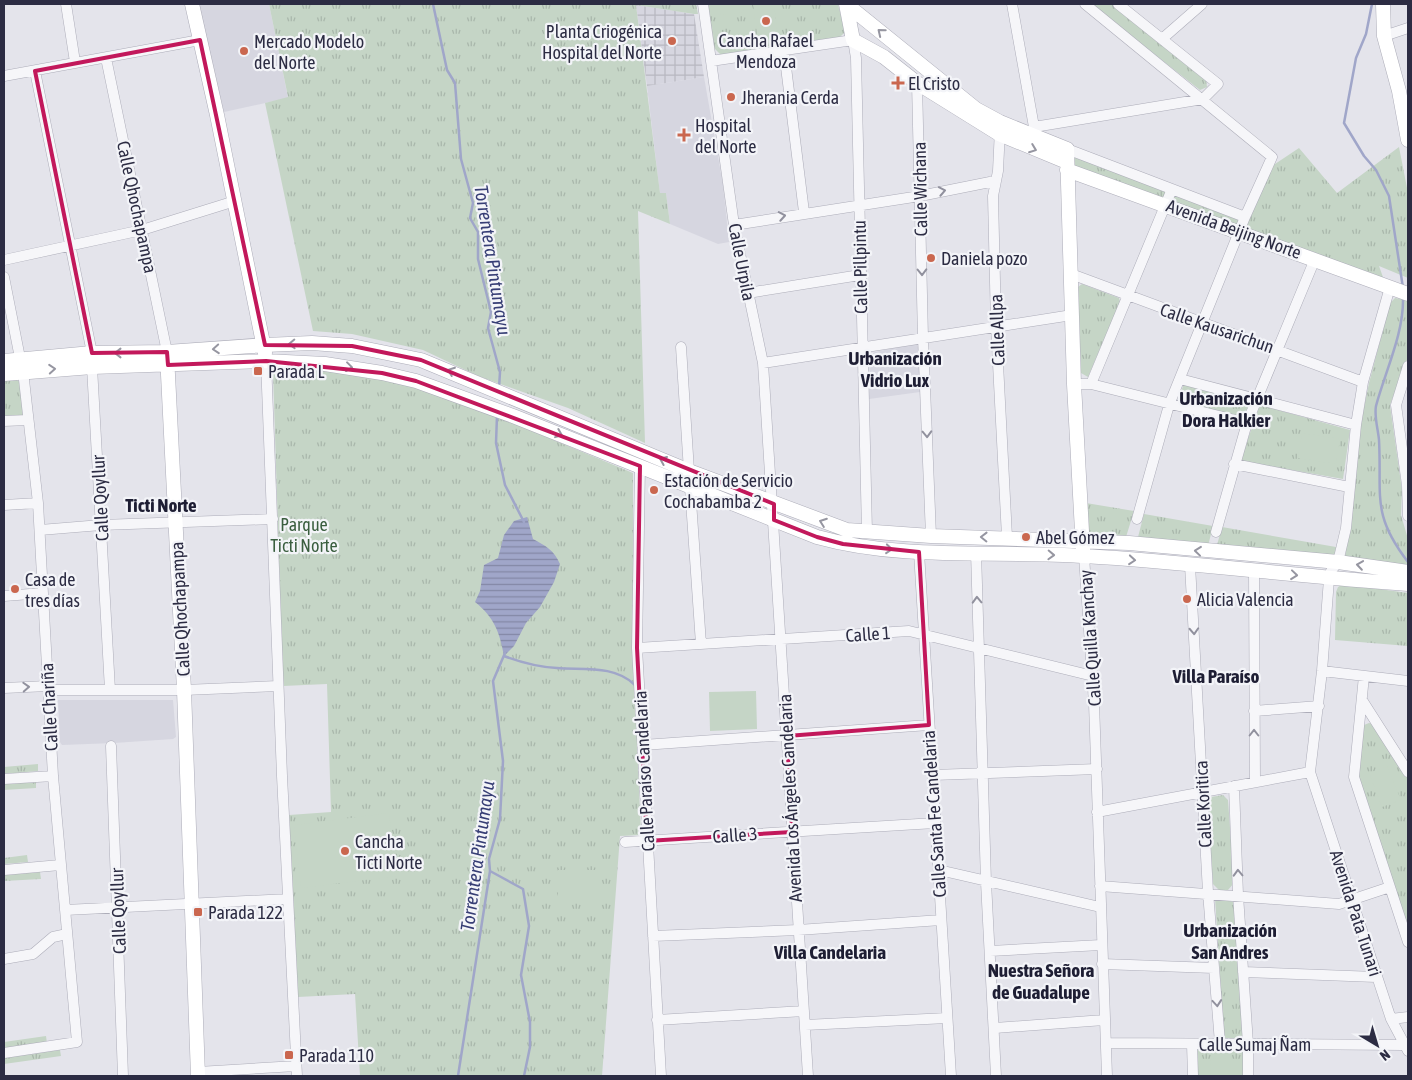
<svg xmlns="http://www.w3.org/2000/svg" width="1412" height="1080" viewBox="0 0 1412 1080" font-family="'Asap Condensed',sans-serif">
<defs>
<pattern id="industrial-grid" width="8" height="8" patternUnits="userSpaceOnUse" patternTransform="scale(1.25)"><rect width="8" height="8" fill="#d6d6e0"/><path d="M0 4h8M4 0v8" fill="none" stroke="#b8b8c1"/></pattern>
<pattern id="grass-tufts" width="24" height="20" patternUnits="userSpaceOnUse" patternTransform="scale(1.25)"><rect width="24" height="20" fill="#c5d5c6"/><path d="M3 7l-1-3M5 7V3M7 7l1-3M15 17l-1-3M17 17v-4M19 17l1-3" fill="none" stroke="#a9b7ab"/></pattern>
<pattern id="water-rules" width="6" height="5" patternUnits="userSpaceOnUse" patternTransform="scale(1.25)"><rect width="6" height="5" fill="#a0a6c9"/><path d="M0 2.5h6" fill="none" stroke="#8387a5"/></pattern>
</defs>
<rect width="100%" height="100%" fill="#e4e4eb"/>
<path fill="#d6d6e0" d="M199,4h70l19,94 -64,14z
M704,77l19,108 6,57 -11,2 -48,-20 -4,-31 -6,1 -13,-108z
M913,344l4,1 2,4 1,43 -51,7 1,-44 5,-3z
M58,700h115l3,37 -3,2 -59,4 -52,2 -2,-3z"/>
<path fill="url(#industrial-grid)" d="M636,5l58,9 10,63 -57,9z"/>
<path fill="url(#grass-tufts)" d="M269,4h427l2,10h-4l-58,-9 24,188h6l4,31 -32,-13 7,232 -77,-35 -90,-32 -55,-26 -71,-16 -39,-3 -48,-228 23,-6z
M707,4h131l7,28 -6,6 -118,17 -8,-8z
M1090,4h23l93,75 1,8 -7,3z
M1399,147l9,46v85l-29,-12 5,14 -139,-52 27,-62 27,-18 38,45z
M1072,154l168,64 -3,7 -164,-59z
M1082,284l37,14 1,4 -32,75 -7,-4 -3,-86z
M1395,298l13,2v57l-18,48 12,85 -1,25 7,24v26l-63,-8 15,-130 9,-44 21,-80z
M277,369l65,2 57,11 80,27 154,64v175l8,187 -21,1 -18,240h-242l-5,-82 -57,3 -9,-182 42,-3 -4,-128 -44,2 -10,-314z
M17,380l4,3 3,32 -20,2v-36z
M1184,384l66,18 -7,16 -66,-17z
M1260,405l90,25 -7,49 -103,-18z
M1086,503l48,8 -8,26 -37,-3z
M1144,514l69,12 -5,20 -70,-9z
M1222,527l114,20 -1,9 -118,-11z
M1343,584l65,9v53l-73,-6 1,-48 2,-5z
M1369,723l4,1 35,53v154l-50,-153 6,-53z
M38,764v7l-34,3v-7z
M36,782v6l-32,2v-6z
M1223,795l5,5 6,83 -6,7h-9l-6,-6 -6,-80 4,-7z
M27,855l1,7 -24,2v-6z
M40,872l1,7 -37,2v-6z
M1215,898l19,4 9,131 -3,6 -16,-1z
M46,1036l1,7 -43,5v-6z
M1201,1047h40l2,2v27h-46l-1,-25z
M60,1050l1,6 -57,8v-7z"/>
<path fill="#c5d5c6" d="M719,4h24l1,8 -23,3z
M753,4h21l4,34 -20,3z
M1302,433l38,6 -4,25 -38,-6z
M756,691l1,38 -47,2 -1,-39z
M1387,766l14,34 -19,7 -13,-34z
M389,813l8,63 -96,12 -7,-63z
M558,870h40v27h-40z
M1211,1058l24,1v17h-25z"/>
<path fill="url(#water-rules)" d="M527,517l6,22c13,7 21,11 27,25l-6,18 -14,25 -14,16 -12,23 -10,10c-4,-23 -10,-39 -29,-54l5,-11 4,-26 14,-7 6,-23 10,-14z"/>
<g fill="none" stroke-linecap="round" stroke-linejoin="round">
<path stroke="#a0a6c9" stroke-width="2.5" d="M433,4l14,66 8,13 6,76 12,44 -3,15 8,14v27l13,53 -3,16 12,44 -1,16
M1372,4l-6,30 -10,24 -12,65 20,33 12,14 13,26 14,92
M1403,298c1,35 -18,74 -27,108 -2,10 2,23 3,34 3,56 -8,74 29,122
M497,416l-1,27 9,42 19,37
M504,656c16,6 35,11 53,12 27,2 58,-3 78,17
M490,871l33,18 6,37 -8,49 9,47v25l-6,29
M458,1076l32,-205 -1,-12 11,-40 3,-58 -10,-80 12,-28"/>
<defs>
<path id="street" d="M66,4l9,58
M703,4l31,221 29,138 45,713
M1012,4l22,123 -3,5
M1085,4l187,153 -27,60 -76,188 -32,114
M1384,36l24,-8
M1162,39l40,-35
M784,51l20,161
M106,58l61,294
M711,61l142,-21 3,18 11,474
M35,71l57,282
M4,76l196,-36
M917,83l6,255 8,198
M1034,127l169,-28 15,-15 -100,-80
M1000,129l-2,42 -5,25 3,129 11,212
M1067,149l178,68
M734,225l186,-29 75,-15
M4,260l138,-30 93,-29
M1071,274l292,108
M4,277l16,81
M1390,287l-27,95 -7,43 -10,103 -8,34 -7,9 -2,8 -7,92 -12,101 81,247 17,32
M748,293l112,-18
M681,347l8,124
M266,361l16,415 15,300
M763,363l309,-48
M1408,366l-12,39 11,80 1,31
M92,367l18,323
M1180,379l176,46
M1074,384h17l156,39
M1091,384l81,-195
M4,421l24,-1
M1234,464l115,23
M640,466l-3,182 24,428
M690,487l11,157
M4,505l34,-2
M40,530l61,-5 172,-6
M1216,532l31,-109 68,-164
M919,552l32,524
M976,552l10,330 10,194
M1084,556l10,147 13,373
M1190,565l18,327 12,151
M1254,571l1,211
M4,596l39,-3
M637,648l272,-17 184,45
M1322,671l86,10
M1364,676l-10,101 54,165
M4,688l44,-2
M48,690h136l94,-4
M1362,700l46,72
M1254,711l65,-5
M643,745l286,-20
M111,746l12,330
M933,775l164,-6
M4,779l49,-3
M1234,786l4,109 10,149v32
M1097,812l213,-40
M625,842l310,-19
M4,870l56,-5
M939,870l161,37
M1100,886l239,18 51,-17
M65,910l223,-11
M653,936l145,-6 143,-10
M990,951l111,-6
M4,959l29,-5 20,-17 14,-3
M1102,964l112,4
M1243,972l133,5
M1391,1019l17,-2
M657,1020l147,-9
M805,1025l142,-7
M995,1028l109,-8
M1106,1043l298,2
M1192,1044l1,32
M4,1053l73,-11 -24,-266 -15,-273 -15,-132
M198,1072l98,-6"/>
<path id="secondary" d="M192,4l25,111 48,238
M846,4l130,105 24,13 67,27 7,235 9,166
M846,4l7,36 31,17 33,26 82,51 68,28
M1383,4l1,32 15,55 9,49
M1067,170l341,124
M167,355l17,335 14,386
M4,361l88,-8 75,-1 98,-7 47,-2 40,3 69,14 268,111 158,59 84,6 198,7 209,19 70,10
M4,374l88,-7 174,-6 59,3 57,9 34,8 97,35 304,121c86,24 179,13 267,19 108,6 216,21 324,28"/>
</defs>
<use href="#street" stroke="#adadb9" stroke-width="11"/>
<use href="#secondary" stroke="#adadb9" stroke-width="15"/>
<use href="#street" stroke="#f6f6f9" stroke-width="10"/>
<use href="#secondary" stroke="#fff" stroke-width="14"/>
</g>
<defs><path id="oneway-chevron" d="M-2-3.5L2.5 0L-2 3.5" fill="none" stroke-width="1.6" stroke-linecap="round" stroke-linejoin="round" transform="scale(1.25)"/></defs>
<g stroke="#9696a1">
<use href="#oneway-chevron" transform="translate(881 32) rotate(-141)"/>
<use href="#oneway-chevron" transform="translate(1033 149) rotate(21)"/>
<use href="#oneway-chevron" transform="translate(292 344) rotate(178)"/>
<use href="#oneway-chevron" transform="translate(216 349) rotate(176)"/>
<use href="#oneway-chevron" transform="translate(118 353) rotate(180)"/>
<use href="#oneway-chevron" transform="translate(349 367) rotate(7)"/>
<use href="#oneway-chevron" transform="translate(52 369) rotate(-4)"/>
<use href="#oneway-chevron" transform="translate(451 371) rotate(-159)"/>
<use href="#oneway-chevron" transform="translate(559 434) rotate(22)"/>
<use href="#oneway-chevron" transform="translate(663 460) rotate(-157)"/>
<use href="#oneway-chevron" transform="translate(823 522) rotate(-160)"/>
<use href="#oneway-chevron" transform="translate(984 537) rotate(-179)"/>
<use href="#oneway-chevron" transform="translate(889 549) rotate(5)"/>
<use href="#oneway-chevron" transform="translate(1198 551) rotate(-174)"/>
<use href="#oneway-chevron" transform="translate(1051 555) rotate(2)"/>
<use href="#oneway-chevron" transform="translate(1132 560) rotate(5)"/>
<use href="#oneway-chevron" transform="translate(1360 565) rotate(-172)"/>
<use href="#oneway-chevron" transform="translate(1294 575) rotate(6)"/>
</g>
<g stroke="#91919e">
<use href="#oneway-chevron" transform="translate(942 191) rotate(-11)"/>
<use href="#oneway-chevron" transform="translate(782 216) rotate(-10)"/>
<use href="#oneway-chevron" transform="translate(922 272) rotate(89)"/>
<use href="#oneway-chevron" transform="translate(927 434) rotate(88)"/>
<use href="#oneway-chevron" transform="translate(977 600) rotate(-92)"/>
<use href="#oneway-chevron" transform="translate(1194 631) rotate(87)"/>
<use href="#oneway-chevron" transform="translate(26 687) rotate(-3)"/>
<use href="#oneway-chevron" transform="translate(1254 733) rotate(-90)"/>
<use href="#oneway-chevron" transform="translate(1238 873) rotate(-92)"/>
<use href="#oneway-chevron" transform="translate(1217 1003) rotate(85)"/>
</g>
<path fill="none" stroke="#c2185b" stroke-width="4" stroke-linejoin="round" d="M200,40l65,305 87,1 69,14 353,144v16l43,17 26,7 76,8 10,173 -142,11 5,96 -145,9 -10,-193 3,-182 -224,-85 -34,-8 -116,-12 -98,4 -1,-13 -75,1 -57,-282z"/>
<g fill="#ca674f" stroke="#f3f4f8" stroke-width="2">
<circle cx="766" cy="21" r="5"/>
<circle cx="672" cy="41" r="5"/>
<circle cx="244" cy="51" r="5"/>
<path d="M895.5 75.5h5v5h5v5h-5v5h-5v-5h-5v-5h5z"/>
<circle cx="731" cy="97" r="5"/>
<path d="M681.5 127.5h5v5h5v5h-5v5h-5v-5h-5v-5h5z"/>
<circle cx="931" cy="258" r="5"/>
<rect x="253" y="366" width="10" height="10" rx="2.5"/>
<circle cx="654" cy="490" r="5"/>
<circle cx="1026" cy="537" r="5"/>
<circle cx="15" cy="589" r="5"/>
<circle cx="1187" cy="599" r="5"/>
<circle cx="345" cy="851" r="5"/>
<rect x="193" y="907" width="10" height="10" rx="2.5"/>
<rect x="284" y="1050" width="10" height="10" rx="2.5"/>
</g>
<g text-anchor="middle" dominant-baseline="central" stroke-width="4.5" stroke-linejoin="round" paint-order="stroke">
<g font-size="18" fill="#2c2c43" stroke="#f3f4f8" text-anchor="start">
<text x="662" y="31" text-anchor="end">Planta Criogénica<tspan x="662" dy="21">Hospital del Norte</tspan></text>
<text x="766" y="40" text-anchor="middle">Cancha Rafael<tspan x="766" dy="21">Mendoza</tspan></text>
<text x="254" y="41">Mercado Modelo<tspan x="254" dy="21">del Norte</tspan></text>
<text x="908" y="83">El Cristo</text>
<text x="741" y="97">Jherania Cerda</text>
<text x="695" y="125">Hospital<tspan x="695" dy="21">del Norte</tspan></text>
<text x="941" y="258">Daniela pozo</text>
<text x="268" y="371">Parada L</text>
<text x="664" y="480">Estación de Servicio<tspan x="664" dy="21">Cochabamba 2</tspan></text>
<text x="1036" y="537">Abel Gómez</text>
<text x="25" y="579">Casa de<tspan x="25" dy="21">tres días</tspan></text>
<text x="1197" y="599">Alicia Valencia</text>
<text x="355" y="841">Cancha<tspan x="355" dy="21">Ticti Norte</tspan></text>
<text x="208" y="912">Parada 122</text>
<text x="299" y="1055">Parada 110</text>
</g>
<g font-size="18" fill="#2c2c43" stroke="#f3f4f8">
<text transform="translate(920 189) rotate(-91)">Calle Wichana</text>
<text transform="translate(137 207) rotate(78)">Calle Qhochapampa</text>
<text transform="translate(1234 229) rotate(20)">Avenida Beijing Norte</text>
<text transform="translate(742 262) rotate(79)">Calle Urpila</text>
<text transform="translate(860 267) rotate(-91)">Calle Pillpintu</text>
<text transform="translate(1217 328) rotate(19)">Calle Kausarichun</text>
<text transform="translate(997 330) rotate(-92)">Calle Allpa</text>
<text transform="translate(100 498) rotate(-93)">Calle Qoyllur</text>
<text transform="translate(180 609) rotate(-93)">Calle Qhochapampa</text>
<text transform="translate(868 634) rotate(-4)">Calle 1</text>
<text transform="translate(1090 638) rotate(-94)">Calle Quilla Kanchay</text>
<text transform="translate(49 707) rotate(-93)">Calle Chariña</text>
<text transform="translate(644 771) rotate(-93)">Calle Paraíso Candelaria</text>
<text transform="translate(790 798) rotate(-93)">Avenida Los Ángeles Candelaria</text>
<text transform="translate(1203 804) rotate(-93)">Calle Koritica</text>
<text transform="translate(934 814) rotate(-94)">Calle Santa Fe Candelaria</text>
<text transform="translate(735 835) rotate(-4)">Calle 3</text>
<text transform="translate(118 911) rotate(-92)">Calle Qoyllur</text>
<text transform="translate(1356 913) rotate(72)">Avenida Pata Tunari</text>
<text x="1255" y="1044">Calle Sumaj Ñam</text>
</g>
<g font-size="18" fill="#3a5e3f" stroke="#f3f4f8">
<text x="304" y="524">Parque<tspan x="304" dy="21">Ticti Norte</tspan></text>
</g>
<g font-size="19" font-style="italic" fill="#373e75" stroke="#f3f4f8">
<text transform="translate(493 260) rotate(81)">Torrentera Pintumayu</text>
<text transform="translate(477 856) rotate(-82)">Torrentera Pintumayu</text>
</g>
<g font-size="19" font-weight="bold" fill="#1e1e34" stroke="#f3f4f8">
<text x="895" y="358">Urbanización<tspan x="895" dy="22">Vidrio Lux</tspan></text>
<text x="1226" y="398">Urbanización<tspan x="1226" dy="22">Dora Halkier</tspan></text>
<text x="161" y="505">Ticti Norte</text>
<text x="1216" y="676">Villa Paraíso</text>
<text x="1230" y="930">Urbanización<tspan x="1230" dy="22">San Andres</tspan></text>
<text x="830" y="952">Villa Candelaria</text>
<text x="1041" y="970">Nuestra Señora<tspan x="1041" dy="22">de Guadalupe</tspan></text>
</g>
</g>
<rect width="1412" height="1080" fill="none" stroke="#2c2c43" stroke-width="10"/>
<g transform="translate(1377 1045) rotate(142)" stroke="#f3f4f8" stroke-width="4" paint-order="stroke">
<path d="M0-4L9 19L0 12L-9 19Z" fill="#2c2c43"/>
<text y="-8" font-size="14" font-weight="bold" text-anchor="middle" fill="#2c2c43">N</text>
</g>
</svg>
